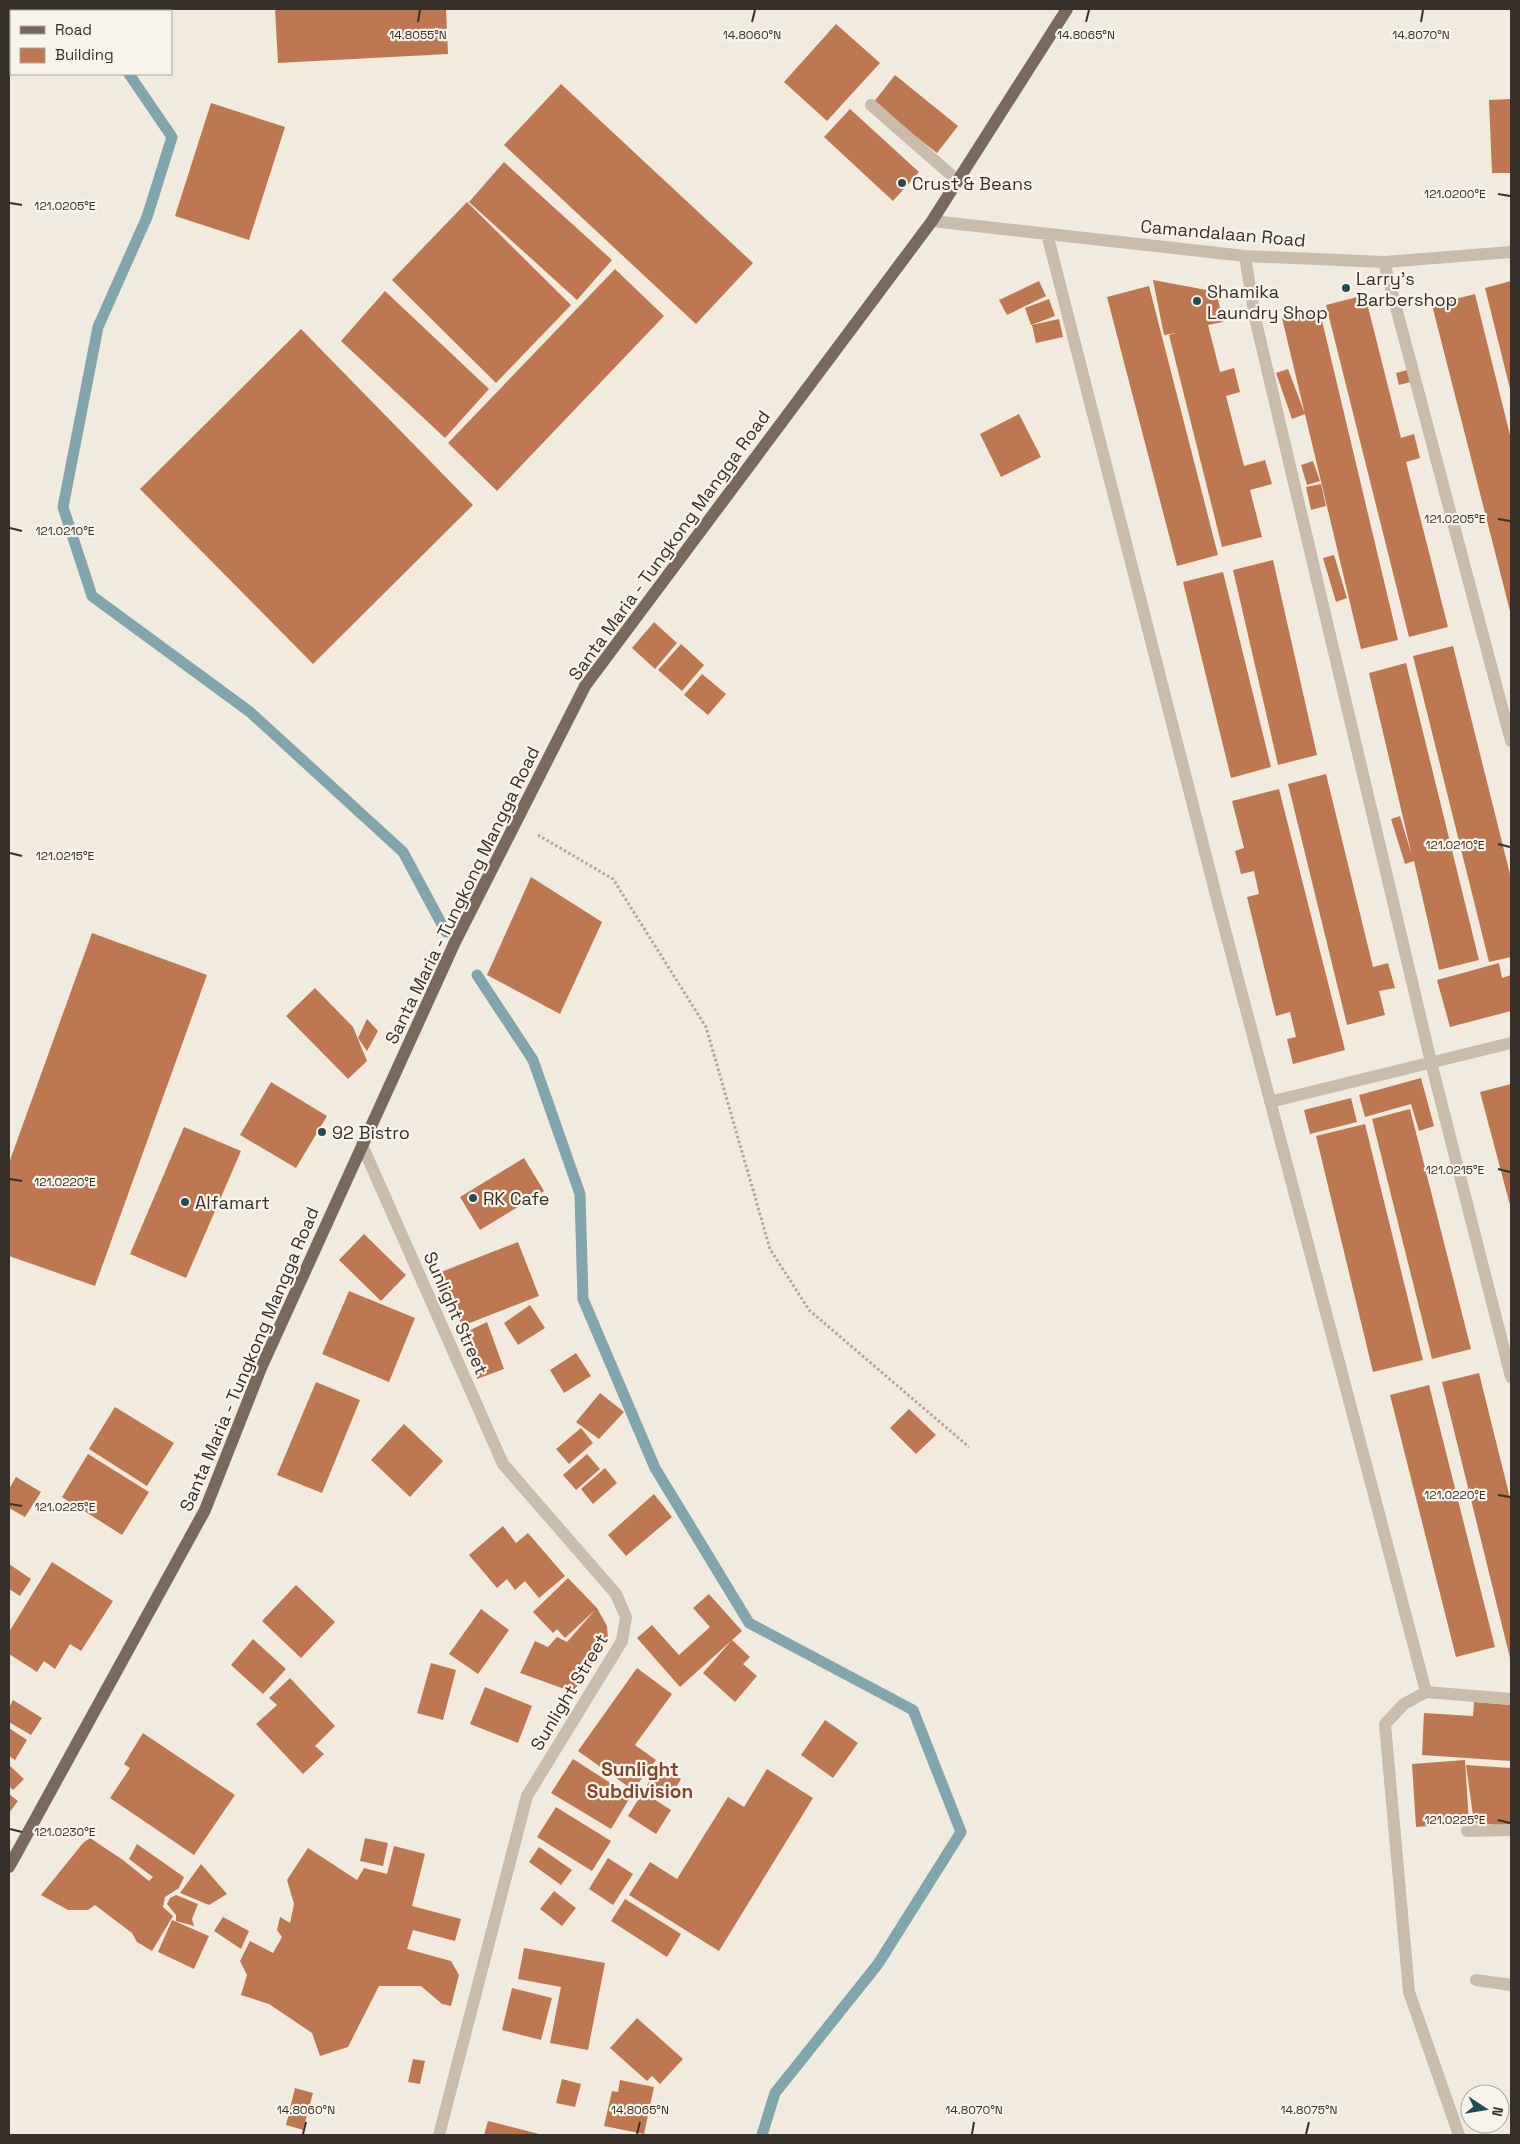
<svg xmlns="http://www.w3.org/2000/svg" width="1520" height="2144" viewBox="0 0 1520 2144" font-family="'Space Grotesk',sans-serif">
<rect width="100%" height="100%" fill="#f1ebdf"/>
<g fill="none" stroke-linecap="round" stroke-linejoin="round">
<path stroke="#80a5ac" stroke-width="11" d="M79,9l3,2
M129,74l43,63 -25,80 -49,110 -35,180 29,89 158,116 153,140 43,80
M477,975l56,85 47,134 3,105 72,169 94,155 164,87 48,122 -83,132 -103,129 -13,42"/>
</g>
<path fill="#bd7851" d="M275,9h171l2,45 -170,9z
M836,24l44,39 -53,58 -43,-39z
M895,75l63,51 -21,27 -64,-50z
M561,84l192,179 -57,61 -192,-179z
M1511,99v74h-19l-3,-73z
M211,103l74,24 -36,113 -74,-24z
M850,109l69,63 -26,29 -69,-64z
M504,162l108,98 -35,40 -108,-98z
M467,202l104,103 -75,78 -104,-103z
M615,269l49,47 -167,175 -49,-48z
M1153,280l59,11 6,8 5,23 -15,3 12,47 14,-4 6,24 -14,4 18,70 21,-6 7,24 -22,6 12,47 -40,10 -53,-212 7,-2 -12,2z
M1039,281l7,15 -39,19 -8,-15z
M1511,281v112l-26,-105z
M1149,286l69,269 -41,11 -70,-269z
M385,291l104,98 -44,49 -104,-97z
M1475,294l36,145v176l-79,-310z
M1365,295l36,143 13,-4 6,24 -14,4 42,165 -39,10 -83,-332z
M1049,299l6,17 -24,9 -6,-17z
M1319,308l79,332 -37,9 -79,-331z
M1059,319l4,18 -27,6 -4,-18z
M301,329l172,176 -160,159 -173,-175z
M1288,369l17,45 -13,5 -16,-46z
M1411,369l3,12 -15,4 -3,-12z
M1019,414l22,43 -40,20 -21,-43z
M1313,461l7,20 -13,4 -6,-20z
M1321,484l5,22 -15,4 -5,-23z
M1334,555l13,43 -11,4 -13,-44z
M1273,560l44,195 -39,10 -45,-195z
M1223,572l48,195 -40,11 -48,-196z
M654,622l23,21 -22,26 -23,-21z
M681,644l23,21 -22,26 -24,-21z
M1453,646l58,232v79l-22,5 -76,-306z
M1406,663l73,297 -40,10 -25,-109 -9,3 -14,-45 9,-3 12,40 -43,-183z
M702,674l24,20 -18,21 -24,-20z
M1326,774l47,193 15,-4 7,25 -16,3 6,24 -38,10 -59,-241z
M1279,789l66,261 -52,14 -6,-25 9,-2 -6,-25 -14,4 -29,-119 12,-3 -5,-23 -13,3 -6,-23 9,-3 -12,-47z
M531,877l71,45 -42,92 -73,-39z
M92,933l115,42 -112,311 -86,-30v-93z
M1499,963l3,15 9,-3v36l-61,16 -13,-47z
M315,988l38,39 14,34 -19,18 -62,-63z
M367,1019l11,12 -11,20 -9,-13z
M1421,1078l13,48 -15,5 -8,-27 -46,13 -6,-22z
M271,1082l56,34 -31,52 -56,-33z
M1511,1084v125l-31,-117z
M1351,1098l6,24 -47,12 -6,-24z
M1410,1109l61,240 -39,10 -60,-240z
M1365,1124l58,236 -50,12 -57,-236z
M184,1127l57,24 -55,127 -56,-24z
M524,1158l20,33 -64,39 -20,-33z
M364,1234l42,41 -25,26 -42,-41z
M518,1242l21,54 -77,30 -21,-54z
M349,1291l66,27 -26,64 -67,-28z
M530,1305l15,23 -27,17 -14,-22z
M487,1322l17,47 -27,10 -15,-45z
M576,1353l15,23 -27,17 -14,-23z
M1479,1373l32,129v160l-69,-280z
M316,1382l44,18 -38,93 -45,-18z
M1429,1385l66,262 -39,10 -66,-262z
M600,1393l24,19 -25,27 -23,-17z
M115,1407l59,36 -27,43 -58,-37z
M909,1409l27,26 -20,19 -26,-26z
M404,1424l39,37 -33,36 -39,-37z
M581,1428l12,15 -24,21 -13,-15z
M88,1454l61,38 -27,43 -60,-38z
M587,1454l13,15 -24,21 -13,-15z
M605,1468l12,15 -24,21 -12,-15z
M16,1477l25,15 -16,25 -16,-9v-19z
M654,1494l18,23 -46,39 -18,-21z
M503,1526l13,17 12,-10 37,43 -26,22 -14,-17 -10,9 -8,-11 -10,9 -28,-33z
M52,1562l61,39 -32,50 -11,-7 -15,25 -11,-8 -7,11 -28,-18v-22z
M9,1564l22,15 -11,17 -11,-7z
M568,1578l29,30 10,18 1,14 -35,52 -53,-19 15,-32 13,6 9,-10 10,5 28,-32 -30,28 -8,-9 -4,4 -20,-21z
M296,1585l39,37 -34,36 -39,-37z
M709,1594l33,37 -62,56 -43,-49 15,-13 27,30 31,-28 -17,-19z
M481,1609l28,21 -31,44 -29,-20z
M253,1639l33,30 -23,25 -32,-29z
M732,1640l18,17 -7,7 14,12 -22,26 -32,-29z
M431,1663l25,7 -13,50 -26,-7z
M637,1668l35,26 -37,51 21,15 -23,30 -55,-39z
M290,1678l45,48 -20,20 9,8 -21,20 -47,-50 21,-19 -8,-7z
M485,1687l47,19 -14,37 -48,-19z
M13,1700l29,18 -11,17 -22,-13v-14z
M1474,1702l37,3v56l-89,-6 2,-42 49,3z
M825,1720l33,23 -25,35 -32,-23z
M9,1728l18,12 -12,20 -6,-4z
M143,1733l92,62 -41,60 -84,-57 20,-30 -6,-4z
M573,1759l58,37 -20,33 -60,-36z
M1465,1760l4,63 -53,4 -4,-63z
M9,1765l15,14 -11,11 -4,-4z
M1466,1765l45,3v58l-37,-3z
M660,1766l21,13 -12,20 -22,-14z
M767,1769l46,29 -94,153 -90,-56 21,-33 27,17 51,-82 16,10z
M643,1792l28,18 -15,24 -28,-18z
M9,1794l9,7 -9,12z
M556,1807l55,34 -19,30 -55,-34z
M90,1838l33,22 26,21 4,-4 -24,-18 8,-15 47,33 -5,11 -14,9 -2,10 10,9 -21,35 -15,-9 -5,-9 -37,-28 -7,5h-20l-27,-15 42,-52z
M365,1838l23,5 -5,23 -23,-5z
M394,1846l31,8 -13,52 49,13 -6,22 -42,-11 -6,19 44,12 8,14 -8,31 -9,-2 -21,-18h-42l-31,61 -28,9 -8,-23 -43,-29 -28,-9 6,-20 -7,-14 10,-20 23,12 9,-16 -5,-7 3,-13 10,6 4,-19 -7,-24 21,-32 49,32 7,-12 23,6z
M539,1847l33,23 -11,15 -32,-23z
M608,1858l25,16 -20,31 -24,-16z
M201,1864l26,30 -18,11 -29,-12z
M554,1891l22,17 -14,18 -22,-17z
M176,1895l22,9 -6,15 2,7 -18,-5v-6l-9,-11 3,-6z
M625,1899l56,35 -14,23 -56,-36z
M223,1917l26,14 -8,18 -27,-18z
M172,1920l37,16 -15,33 -36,-17z
M524,1948l81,15 -17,87 -38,-7 11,-56 -43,-8z
M512,1988l40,10 -11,42 -39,-10z
M637,2018l46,41 -23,25 -8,-8 -5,5 -37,-33z
M413,2059l12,2 -5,23 -12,-2z
M562,2079l19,5 -6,23 -19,-4z
M620,2080l34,7 -10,47 -40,-8 8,-35 6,1z
M295,2088l18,5 -10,37 -17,-5z
M488,2121l55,14h-59z"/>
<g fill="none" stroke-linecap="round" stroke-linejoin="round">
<path stroke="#b4a696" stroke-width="3" stroke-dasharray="2.5 2.5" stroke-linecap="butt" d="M538,835l75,44 93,148 64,222 39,61 160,137"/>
<path stroke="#c9bcab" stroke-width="12" d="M871,105l87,76"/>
<path stroke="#c9bcab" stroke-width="12" d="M932,221l313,35 139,6 127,-10
M1047,234l172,673 207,785
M1245,256l10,62 176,744 80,315
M1384,262l127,479
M1270,1102l241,-59
M362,1145l141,319 113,130 10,23 -4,24 -95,155 -88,339
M1467,1831l44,-1
M1476,1980l35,5
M1459,2135l-50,-143 -24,-268 19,-20 22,-12 85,7"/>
<path stroke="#78695c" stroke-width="12" d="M9,1867l196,-357 56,-142 194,-426 130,-256 347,-465 135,-212"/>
</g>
<path fill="none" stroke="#37302a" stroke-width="2" d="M418,22l2,-12M752,22l3,-12M1086,22l3,-12M1421,22l2,-12M1498,194l12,2M10,203l12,2M1498,519l12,2M10,528l12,3M1498,844l12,3M10,853l12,3M1498,1169l12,3M10,1179l12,2M1498,1495l12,2M10,1504l12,2M1498,1820l12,3M10,1829l12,3M303,2134l3,-12M637,2134l3,-12M972,2134l2,-12M1306,2134l3,-12"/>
<g fill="#224c56" stroke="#f9f4eb" stroke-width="2">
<circle cx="902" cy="183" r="5"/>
<circle cx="1346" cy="288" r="5"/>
<circle cx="1197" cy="301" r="5"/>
<circle cx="322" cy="1132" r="5"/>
<circle cx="473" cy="1198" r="5"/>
<circle cx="185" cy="1202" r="5"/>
</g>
<g text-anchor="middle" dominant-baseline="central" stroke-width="4.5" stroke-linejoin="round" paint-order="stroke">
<g font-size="18" fill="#37302a" stroke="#f9f4eb" text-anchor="start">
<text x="912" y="183">Crust &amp; Beans</text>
<text x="1356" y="278">Larry's<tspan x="1356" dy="21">Barbershop</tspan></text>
<text x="1207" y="291">Shamika<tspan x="1207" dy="21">Laundry Shop</tspan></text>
<text x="332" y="1132">92 Bistro</text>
<text x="483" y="1198">RK Cafe</text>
<text x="195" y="1202">Alfamart</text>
</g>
<g font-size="18" fill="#37302a" stroke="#f9f4eb">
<text transform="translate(1223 233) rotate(5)">Camandalaan Road</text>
<text transform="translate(669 545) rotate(-54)">Santa Maria - Tungkong Mangga Road</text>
<text transform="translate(462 895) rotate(-64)">Santa Maria - Tungkong Mangga Road</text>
<text transform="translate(456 1313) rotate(66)">Sunlight Street</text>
<text transform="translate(249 1359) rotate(-67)">Santa Maria - Tungkong Mangga Road</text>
<text transform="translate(569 1692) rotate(-59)">Sunlight Street</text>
</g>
<g font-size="19" font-weight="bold" fill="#804829" stroke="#f9f4eb">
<text x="640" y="1769">Sunlight<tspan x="640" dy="22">Subdivision</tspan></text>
</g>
</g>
<g font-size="12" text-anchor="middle" fill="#37302a" stroke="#f9f4eb" stroke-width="4.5" stroke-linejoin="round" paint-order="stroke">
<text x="418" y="39">14.8055°N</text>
<text x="752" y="39">14.8060°N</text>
<text x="1086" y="39">14.8065°N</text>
<text x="1421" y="39">14.8070°N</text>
<text x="1455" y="198">121.0200°E</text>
<text x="65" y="210">121.0205°E</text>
<text x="1455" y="523">121.0205°E</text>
<text x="65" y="535">121.0210°E</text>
<text x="1455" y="849">121.0210°E</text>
<text x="65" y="860">121.0215°E</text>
<text x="1455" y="1174">121.0215°E</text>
<text x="65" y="1186">121.0220°E</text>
<text x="1455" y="1499">121.0220°E</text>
<text x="65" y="1511">121.0225°E</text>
<text x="1455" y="1824">121.0225°E</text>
<text x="65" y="1836">121.0230°E</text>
<text x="306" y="2114">14.8060°N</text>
<text x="640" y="2114">14.8065°N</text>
<text x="974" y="2114">14.8070°N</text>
<text x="1309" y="2114">14.8075°N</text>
</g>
<rect width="1520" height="2144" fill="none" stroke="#37302a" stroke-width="20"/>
<rect x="10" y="10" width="162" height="65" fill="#f9f4eb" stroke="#aba69e"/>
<rect x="20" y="26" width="25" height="8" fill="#78695c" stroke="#aba69e"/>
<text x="55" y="35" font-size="15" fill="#37302a">Road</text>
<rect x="20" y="48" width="25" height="15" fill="#bd7851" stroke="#aba69e"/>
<text x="55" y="60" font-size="15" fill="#37302a">Building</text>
<g transform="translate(1485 2109) rotate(102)"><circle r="24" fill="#f9f4eb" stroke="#aba69e"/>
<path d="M0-4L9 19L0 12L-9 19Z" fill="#224c56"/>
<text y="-8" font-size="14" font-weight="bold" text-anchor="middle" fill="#37302a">N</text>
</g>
</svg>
